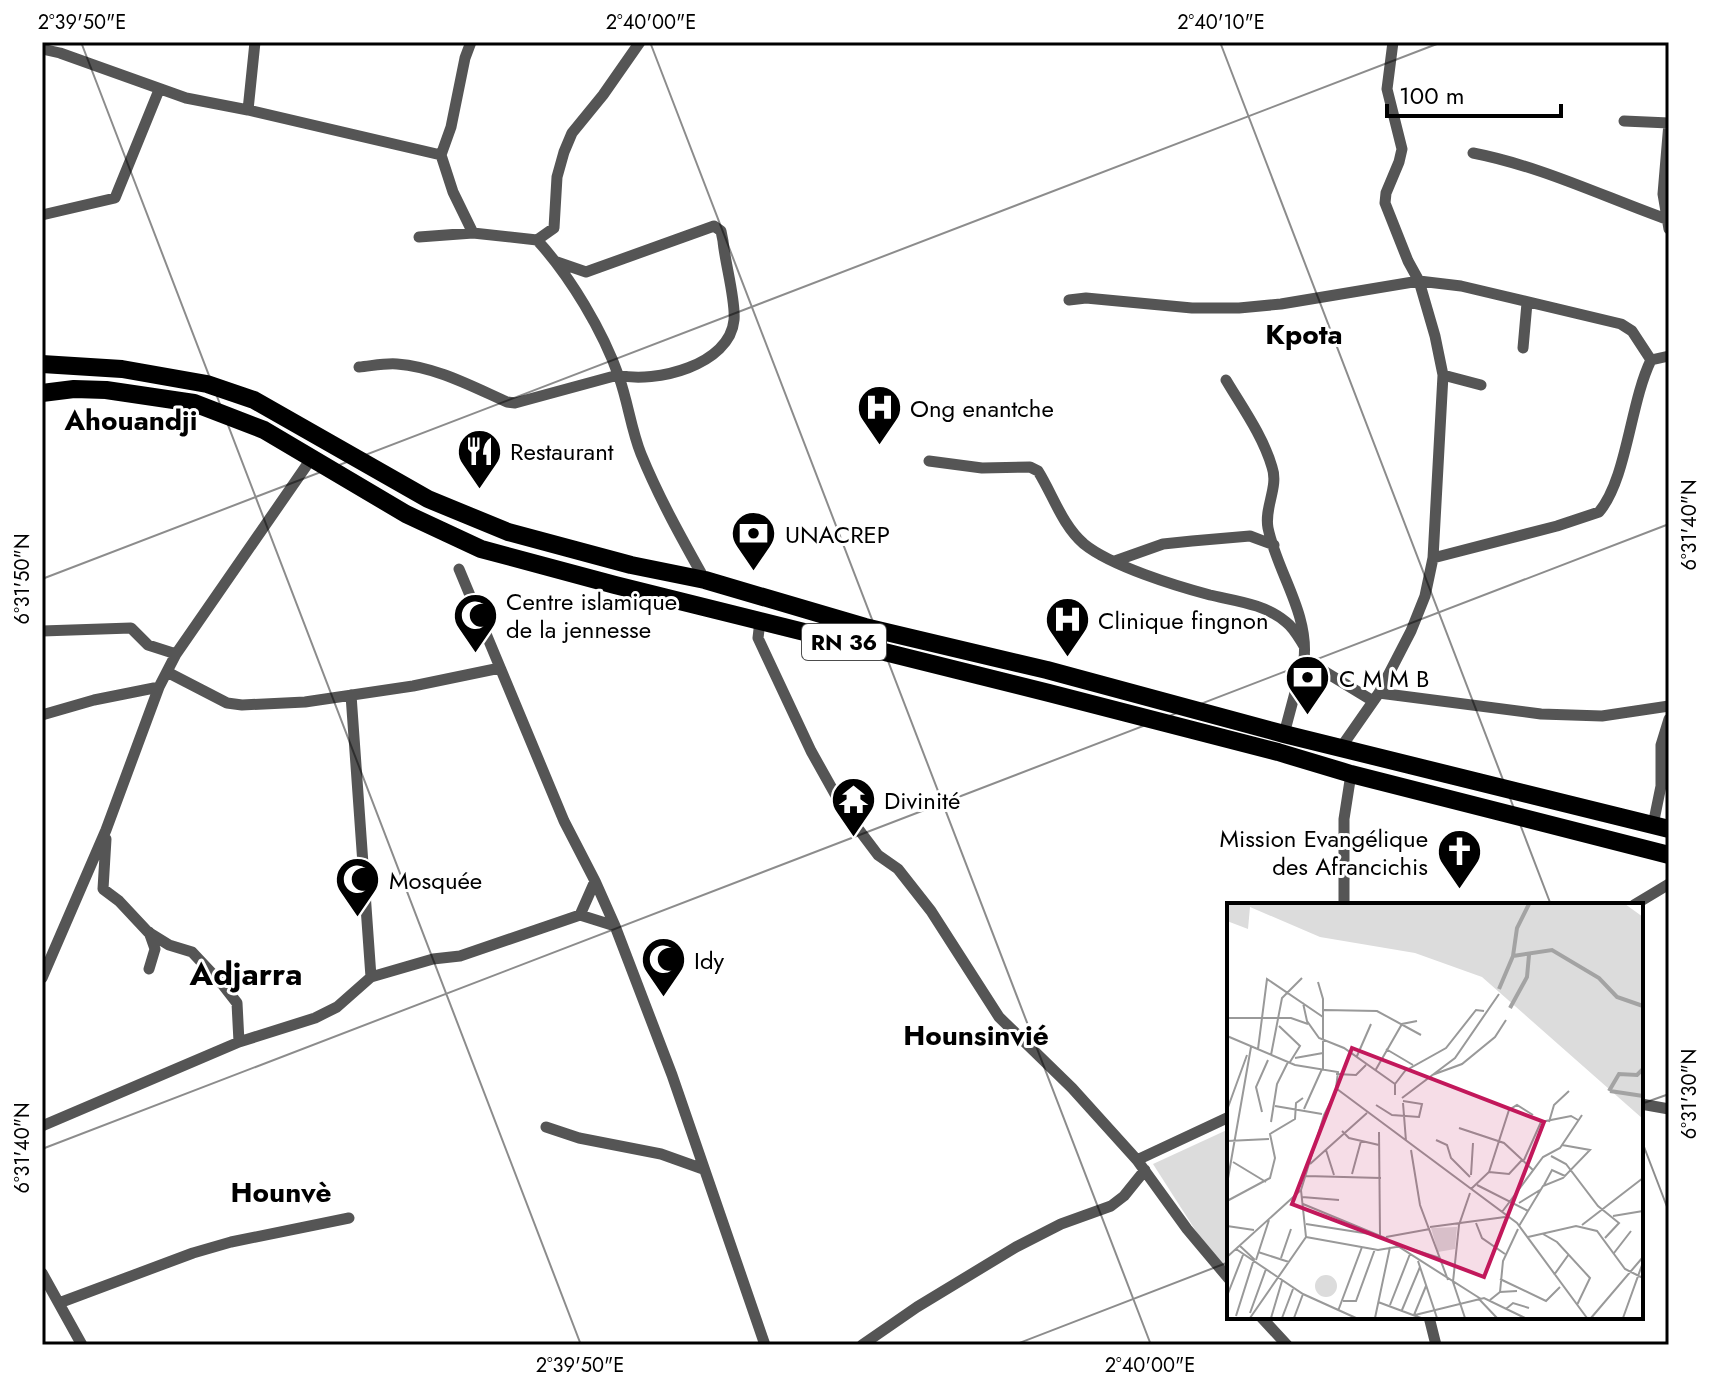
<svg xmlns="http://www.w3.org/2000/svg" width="1711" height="1387" viewBox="0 0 1711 1387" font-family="Jost,sans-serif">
<rect width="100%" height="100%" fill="#fff"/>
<path fill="#dcdcdc" d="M1229,1129v142l-28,-32 -48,-75z"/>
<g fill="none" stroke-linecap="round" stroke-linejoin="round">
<path stroke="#555" stroke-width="11" d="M471,42l-6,16 -14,69 -10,28 12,37 20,41
M42,49l18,4 126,45 62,12 193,45
M248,110l7,-68
M1624,121l45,2
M1669,123l-6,71 6,35
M1473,153c67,13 129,43 193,66
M42,215l73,-17 44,-108
M419,237l54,-4 64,7 17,-12 3,-51 7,-25 8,-19 31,-38 37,-53
M537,240c33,36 66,91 82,137 9,25 12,52 22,77 18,44 41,85 64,126
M1069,300l17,-2 106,10h47l42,-4 138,-23 42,5 160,38 11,7 19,29
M1523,348l4,-45
M1651,360l18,-4
M359,367c12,-1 26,-4 38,-3 39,3 74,22 110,38l8,1 103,-28c37,9 112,-10 116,-55 2,-19 -9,-57 -11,-79l-2,-10 -7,-5 -128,46 -29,-10
M1443,375l38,10
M1226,380c16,27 37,56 46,87 7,20 -8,40 -4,61 9,44 41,85 36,131l-20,75
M929,461l53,7 48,-1 8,4c15,24 24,54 46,73 27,22 92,42 126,51 26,6 55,9 76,27 8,6 13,16 18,24
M1433,558l124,-32 42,-14c28,-33 31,-109 52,-152
M1115,561l48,-17 29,-3 58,-5 24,9
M459,569l105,252 31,60 20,45 57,149 93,270
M760,621l-2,17 53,113 33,59 34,45 20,14 33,42 68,106 73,71 65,72 50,69 42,50
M42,631l89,-3 17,17 28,9
M1304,659l69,42
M167,672l60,31 15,2 63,-3 108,-16 87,-18
M1379,693l162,21 61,2 67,-10
M351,695l20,282
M42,715l52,-15 65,-13
M1342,746l37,-53 32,-62 14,-35 8,-38 10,-183 -8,-39 -16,-55 -11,-20 -23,-58 1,-10 13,-31 3,-13 -15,-60 6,-47
M1653,825l8,-39v-41l8,-26
M106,839l-3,50 16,12 29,31 21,13 23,7 31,33 14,18 2,39
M1344,905v-86l7,-45
M1634,905l35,-21
M580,915l15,-34
M149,932l6,17 -6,20
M42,978l64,-148 53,-143 17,-33 135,-195
M1641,1104l28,5
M42,1126l197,-84 76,-24 22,-11 34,-30 62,-18 27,-3 120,-41 35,11
M546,1127l33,11 82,16 42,15
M1137,1160l92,-43
M42,1273l40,72
M59,1303l134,-50 38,-11 118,-24
M1261,1317l26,28
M1429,1317l7,28
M862,1345l55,-38 99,-60 45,-23 50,-18 13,-10 21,-26"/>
<path stroke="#000" stroke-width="18" d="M42,364l80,5 85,15 47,16 174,99 80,33 123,33 74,15 160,47 182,43 237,64 385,95
M42,393l32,-4 32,1 88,13 70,27 142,84 75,35 134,36 434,108 229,59 73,22 318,81"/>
</g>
<path fill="none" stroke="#000" stroke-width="2" stroke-opacity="0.45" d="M81,42l500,1303M650,42l501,1303M1220,42l331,863M42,579l1400,-537M1641,1104l28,-10M1641,1139l28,73M42,1149l1627,-625M1014,1345l215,-83"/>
<defs>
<symbol id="hospital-pin" viewBox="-11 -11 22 30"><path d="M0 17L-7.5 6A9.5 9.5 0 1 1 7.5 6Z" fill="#000" stroke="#fff"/><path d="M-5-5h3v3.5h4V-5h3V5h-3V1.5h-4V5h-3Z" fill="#fff"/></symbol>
<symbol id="restaurant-pin" viewBox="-11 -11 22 30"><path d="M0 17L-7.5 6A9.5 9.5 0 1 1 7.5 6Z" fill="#000" stroke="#fff"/><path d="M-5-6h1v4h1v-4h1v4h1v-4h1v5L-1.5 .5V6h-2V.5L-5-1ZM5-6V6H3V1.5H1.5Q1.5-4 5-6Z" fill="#fff"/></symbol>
<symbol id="bank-pin" viewBox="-11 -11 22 30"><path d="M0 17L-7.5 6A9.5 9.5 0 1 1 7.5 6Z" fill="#000" stroke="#fff"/><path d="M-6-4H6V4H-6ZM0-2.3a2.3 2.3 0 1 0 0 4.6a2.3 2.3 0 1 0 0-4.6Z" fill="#fff"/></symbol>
<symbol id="mosque-pin" viewBox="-11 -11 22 30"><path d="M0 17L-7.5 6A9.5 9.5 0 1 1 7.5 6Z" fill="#000" stroke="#fff"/><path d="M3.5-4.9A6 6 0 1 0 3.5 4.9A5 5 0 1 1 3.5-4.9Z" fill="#fff"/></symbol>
<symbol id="temple-pin" viewBox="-11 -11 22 30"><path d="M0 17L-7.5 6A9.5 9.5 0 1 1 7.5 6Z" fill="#000" stroke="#fff"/><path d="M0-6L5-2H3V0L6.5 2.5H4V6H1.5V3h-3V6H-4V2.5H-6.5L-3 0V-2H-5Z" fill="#fff"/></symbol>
<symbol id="church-pin" viewBox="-11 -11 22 30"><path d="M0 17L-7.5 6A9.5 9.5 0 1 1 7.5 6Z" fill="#000" stroke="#fff"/><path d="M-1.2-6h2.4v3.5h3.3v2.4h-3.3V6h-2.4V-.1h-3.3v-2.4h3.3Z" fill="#fff"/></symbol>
</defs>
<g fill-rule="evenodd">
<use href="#hospital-pin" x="854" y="382" width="51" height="69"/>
<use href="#restaurant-pin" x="454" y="426" width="51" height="69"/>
<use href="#bank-pin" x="728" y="508" width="51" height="69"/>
<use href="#mosque-pin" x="450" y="590" width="51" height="69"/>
<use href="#hospital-pin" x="1042" y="594" width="51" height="69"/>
<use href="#bank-pin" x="1282" y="652" width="51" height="69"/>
<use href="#temple-pin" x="828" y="774" width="51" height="69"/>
<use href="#church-pin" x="1434" y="826" width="51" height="69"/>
<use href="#mosque-pin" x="332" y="854" width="51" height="69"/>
<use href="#mosque-pin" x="638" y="934" width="51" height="69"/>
</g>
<g text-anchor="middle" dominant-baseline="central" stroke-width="6" stroke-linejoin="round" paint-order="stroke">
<rect fill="#fff" stroke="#4c4c4c" stroke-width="2" x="802" y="624" width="84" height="36" rx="6"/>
<g font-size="22" font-weight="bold" fill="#000">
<text x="844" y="642">RN 36</text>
</g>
<g font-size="24" fill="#000" stroke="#fff" text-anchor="start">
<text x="910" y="408">Ong enantche</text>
<text x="510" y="451">Restaurant</text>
<text x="785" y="534">UNACREP</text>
<text x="506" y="601">Centre islamique<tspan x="506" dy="28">de la jennesse</tspan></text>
<text x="1098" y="620">Clinique fingnon</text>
<text x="1339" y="678">C M M B</text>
<text x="884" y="800">Divinité</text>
<text x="1428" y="838" text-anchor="end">Mission Evangélique<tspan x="1428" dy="28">des Afrancichis</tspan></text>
<text x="389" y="880">Mosquée</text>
<text x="694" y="960">Idy</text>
</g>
<g font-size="28" font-weight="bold" fill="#000" stroke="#fff">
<text x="1304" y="334">Kpota</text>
<text x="131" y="420">Ahouandji</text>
<text x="976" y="1035">Hounsinvié</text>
<text x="281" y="1192">Hounvè</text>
</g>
<g font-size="32" font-weight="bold" fill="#000" stroke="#fff">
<text x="246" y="974">Adjarra</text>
</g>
</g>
<g transform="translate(1227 903)">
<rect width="416" height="416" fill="#fff"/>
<path d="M0,1h398l18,13v202l-161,-142 -67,-24 -95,-16 -70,-30 -2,22 -21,-8zM230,324l-2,22 -17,3 -7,-24zM88 383a11 11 0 1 1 22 0a11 11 0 1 1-22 0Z" fill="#dcdcdc"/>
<path fill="none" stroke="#a3a3a3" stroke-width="4" d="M286,53l39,-6 47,28 18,19 26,9M272,86l14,-33 4,-28 12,-24M283,105l17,-31 2,-22M382,188l10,-17 18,1 6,-6M383,188l33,5"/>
<path fill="none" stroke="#999" stroke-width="2" d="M91,79l5,17v70M76,100l4,18 12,17 25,10 51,36M97,107l53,1 44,24M0,115h64l17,6M52,123l21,20 -10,16M0,133l68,29 43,7 -2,16M31,146l9,-70 56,38M159,146l27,16M44,152l11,-57 20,-20M130,153l14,-32M68,155l28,-5M148,168l27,-47 15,-3M109,171l20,1 10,-10M205,172l30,-11 33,-27 11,-17M110,186l180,134 70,95M168,192v-11l10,-13 41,-23 30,-38 8,1M175,195l53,-40 44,-64M176,200l3,38M149,202l16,10 27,2 3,-13 -19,-3M48,203l47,8M77,206l18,-40M0,207l20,-55M35,209l-6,-25 12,-27M44,219l6,-38 11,-22M322,219l5,-17 15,-14M232,225l45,15 29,27M115,228l7,7 30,7M152,229l1,103M209,237l11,5 4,13 19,19M0,238l42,-2M99,247l8,25M184,247l9,55 28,75M324,253l15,8 32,42 21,17 -14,15M297,257l17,-38 30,-6 7,4M6,259l33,20M83,261l57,-51M262,269l20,2 13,-14M125,271l9,-33M244,272l2,-32M79,273l75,2M0,281l24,-137M250,282l51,26M317,282l8,-15 13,6M244,286l18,-17 20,-62 8,-5 16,10M75,294l37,3M0,298l43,-23 5,-20 -5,-24 25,-15 1,-16 7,-5M292,300l21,-13M76,301l82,34 96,61M275,309l41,-55 17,-9 22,-33M386,313l30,-5M249,320l6,15 23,16M79,321l64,10M355,322l61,-47M0,323l27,4M292,323l24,-40 20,-8 27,-28 -28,-5M203,324l75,-10M316,331l14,8 33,36 -13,27M79,334l72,13 24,-4 38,12M159,334l44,-8M301,334l48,-11 21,5 28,38 18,9M9,346l67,45 53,24M31,349l31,10M387,350l17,-22M0,354l74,-67 23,-75 13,-26M54,355l10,-29M29,357l13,-40M191,358l19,57M327,372l15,-21M273,376l46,22 14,-14M273,389l3,-31 15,-32M0,393l16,-41M252,396l18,19M263,397l10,-8 17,-1M116,398h13l19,-52M151,399l43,16M163,402l20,-51M279,406l7,-6 16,5M175,407l18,-43M111,408l24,-64M23,410l16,-44M187,412l12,-29M188,412l69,-17 41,20M9,413l18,-57 -14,-13M23,415l56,-81 -5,-47M44,415l11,-37M55,415l11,-29M67,415l9,-24M148,415l15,-71M238,415l-12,-36 6,-57 11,-32M364,415l52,-61M396,415l19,-53"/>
<path fill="#c2185b" fill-opacity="0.15" stroke="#c2185b" stroke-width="4" d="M125,145l192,74 -60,155 -192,-73z"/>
<rect width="416" height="416" fill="none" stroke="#000" stroke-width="4"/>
</g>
<rect width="1711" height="1387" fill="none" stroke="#ffffff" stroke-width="88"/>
<path d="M1387 104v12h174v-12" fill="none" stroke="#000000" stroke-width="4"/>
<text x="1399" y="104" font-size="24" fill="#000000" stroke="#ffffff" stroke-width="6" paint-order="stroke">100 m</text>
<rect x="44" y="44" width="1623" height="1299" fill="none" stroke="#000" stroke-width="3"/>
<g font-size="20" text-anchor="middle" fill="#000">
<text x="82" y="29">2°39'50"E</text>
<text x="651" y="29">2°40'00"E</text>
<text x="1221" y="29">2°40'10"E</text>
<text transform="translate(1689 525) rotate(-90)" y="7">6°31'40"N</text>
<text transform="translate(22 579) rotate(-90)" y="7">6°31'50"N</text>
<text transform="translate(1689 1094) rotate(-90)" y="7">6°31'30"N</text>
<text transform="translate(22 1148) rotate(-90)" y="7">6°31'40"N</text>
<text x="580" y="1372">2°39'50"E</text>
<text x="1150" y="1372">2°40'00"E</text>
</g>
</svg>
